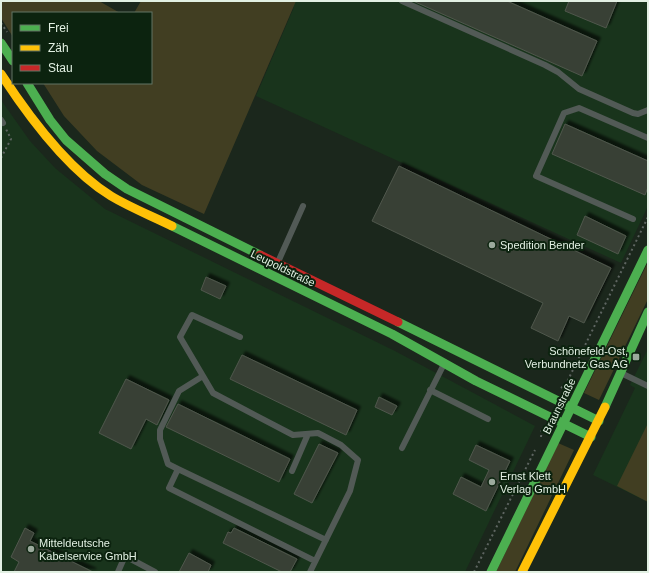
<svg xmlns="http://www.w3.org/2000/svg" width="649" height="573" viewBox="0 0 649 573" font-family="Helvetica,sans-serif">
<defs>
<filter id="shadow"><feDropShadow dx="3.5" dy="-3.5" stdDeviation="1" flood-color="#0009"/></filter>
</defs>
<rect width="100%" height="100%" fill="#1b271c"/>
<path fill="#19341c" d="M281,1h367v205l-27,57 -365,-167 38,-89z
M1,100l29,41 25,27 50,41 290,142 140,75 -70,146h-464z
M648,349v153l-55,-27 42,-87 -5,-3z"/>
<path fill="#413e22" d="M1,1h98l21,12h-107v24l-12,-19z
M141,1h155l-92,213 -62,-29 -45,-34 -33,-35 -21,-33h108v-70h-17z
M648,262v37l-49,101 -15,-7z
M648,423v79l-31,-16z
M558,443l16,7 -59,122h-19z"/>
<path fill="#394035" stroke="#4f574c" filter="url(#shadow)" d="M413,1h94l90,40 -15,35z
M569,1h48l-11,27 -41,-17z
M565,124l83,37v26l-3,8 -93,-41z
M399,166l212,102 -27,55 -15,-7 -11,25 -27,-13 12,-25 -171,-82z
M585,216l41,20 -8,18 -41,-19z
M206,277l20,9 -6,13 -19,-9z
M242,355l115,55 -11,25 -116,-56z
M126,379l43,21 -12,25 -11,-6 -15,30 -32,-16z
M379,397l18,9 -5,9 -17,-8z
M178,404l112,55 -11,23 -113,-55z
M319,444l19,9 -26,50 -18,-9z
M476,445l34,16 -24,50 -33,-17 8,-17 20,10 8,-17 -20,-10z
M25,528l9,5 -4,8 63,31h-79l5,-10 -8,-5z
M234,528l63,31 -7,13h-8l-59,-29 5,-11 3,1z
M189,553l22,12 -3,7h-29z"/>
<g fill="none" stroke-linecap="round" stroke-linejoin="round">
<path stroke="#5e6561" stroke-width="2" stroke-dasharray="2 3" stroke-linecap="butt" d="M1,23l6,9
M1,158l10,-19 -5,-10
M561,388l5,-4 82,-167
M541,437l1,-10
M474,572l61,-122"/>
<path stroke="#525a56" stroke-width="6" d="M402,1l143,64 13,7 21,17 54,24 5,1 10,-4
M1,120l2,3
M633,219l-97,-43 28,-63 15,-5 69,30
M278,262l25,-56
M240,337l-48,-22 -12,22 33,56 80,42 25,-2 23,12 17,15 -8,31 -40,81
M623,374l25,12
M430,390l58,29
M402,448l42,-84
M178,469l-10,-5 -8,-25v-9l19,-39 24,-15
M292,471l16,-37
M315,561l-146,-73 9,-19 148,71
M118,572l7,-16 30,16"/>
<path stroke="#4caf50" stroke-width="9" d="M1,43l12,18
M27,83l23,37 16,20 39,34 22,15 133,66
M172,226l220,108 84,47 115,56
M398,322l201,99
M605,407l43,-95
M491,572l157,-322"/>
<path stroke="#ffc107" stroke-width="9" d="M1,74c28,43 66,95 110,122 20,12 41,20 61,30
M522,572l83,-165"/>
<path stroke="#c62828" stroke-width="9" d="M260,255l138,67"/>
</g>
<g fill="#9caa9d" stroke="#0c230f" stroke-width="1.5">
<circle cx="492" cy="245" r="4"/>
<rect x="632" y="353" width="8" height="8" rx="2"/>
<circle cx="492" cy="482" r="4"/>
<circle cx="31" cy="549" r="4"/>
</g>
<g text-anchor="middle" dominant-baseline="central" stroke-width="4" stroke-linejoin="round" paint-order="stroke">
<g font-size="11" fill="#e2f0e3" stroke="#0c230f" text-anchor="start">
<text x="500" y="245">Spedition Bender</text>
<text x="628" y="351" text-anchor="end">Schönefeld-Ost,<tspan x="628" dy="13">Verbundnetz Gas AG</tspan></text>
<text x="500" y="476">Ernst Klett<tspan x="500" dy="13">Verlag GmbH</tspan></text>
<text x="39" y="543">Mitteldeutsche<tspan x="39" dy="13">Kabelservice GmbH</tspan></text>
</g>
<g font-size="11" fill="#e2f0e3" stroke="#0c230f">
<text transform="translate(283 268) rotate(26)">Leupoldstraße</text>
<text transform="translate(559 406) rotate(-64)">Braunstraße</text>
</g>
</g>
<rect width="649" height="573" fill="none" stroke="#e2f0e3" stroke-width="4"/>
<rect x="12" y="12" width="140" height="72" fill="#0c230f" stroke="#627564"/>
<rect x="20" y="25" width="20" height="6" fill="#4caf50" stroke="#627564"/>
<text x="48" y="32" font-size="12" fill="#e2f0e3">Frei</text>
<rect x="20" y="45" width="20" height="6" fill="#ffc107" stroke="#627564"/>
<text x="48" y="52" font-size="12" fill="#e2f0e3">Zäh</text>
<rect x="20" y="65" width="20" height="6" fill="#c62828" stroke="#627564"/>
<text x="48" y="72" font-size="12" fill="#e2f0e3">Stau</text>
</svg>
